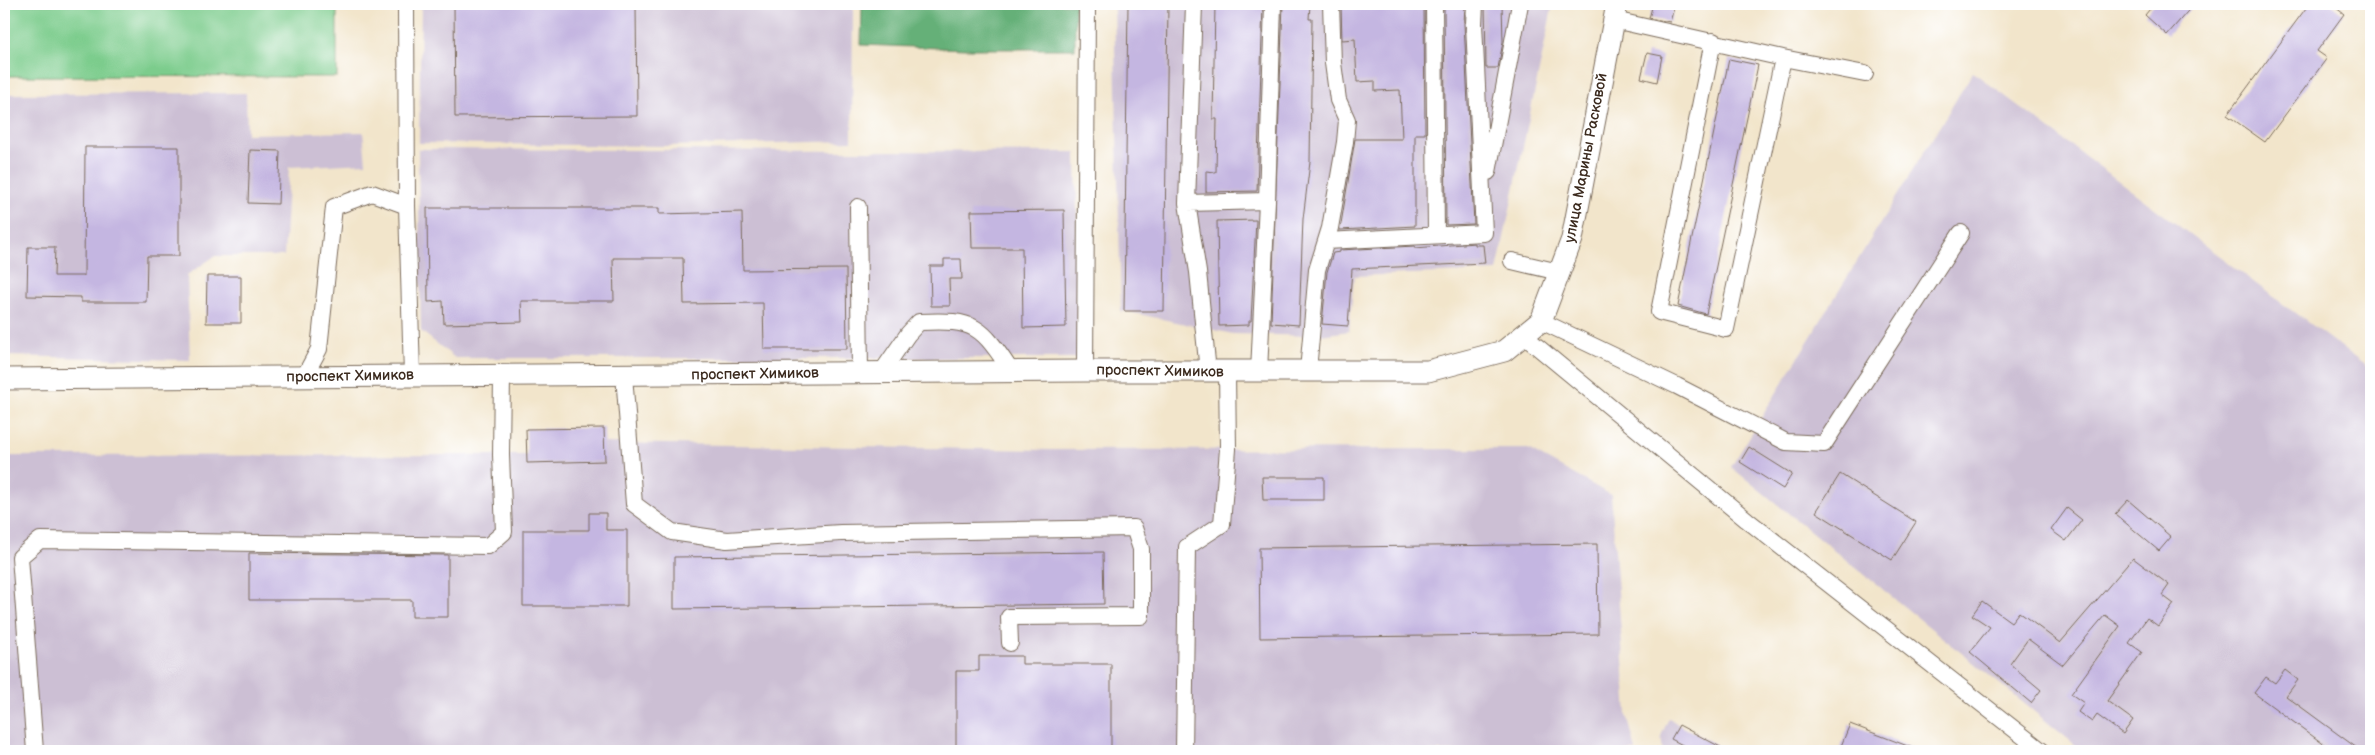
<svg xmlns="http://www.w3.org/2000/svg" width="2375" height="755" viewBox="0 0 2375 755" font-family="'Balsamiq Sans',sans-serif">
<rect width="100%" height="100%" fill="#fff"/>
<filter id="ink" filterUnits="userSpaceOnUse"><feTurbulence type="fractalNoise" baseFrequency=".02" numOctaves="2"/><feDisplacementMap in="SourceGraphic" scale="10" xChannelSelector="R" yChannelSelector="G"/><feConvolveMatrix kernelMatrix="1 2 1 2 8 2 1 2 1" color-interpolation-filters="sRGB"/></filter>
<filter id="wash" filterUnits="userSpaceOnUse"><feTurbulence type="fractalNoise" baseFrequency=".0096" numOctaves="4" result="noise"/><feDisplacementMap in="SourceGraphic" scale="20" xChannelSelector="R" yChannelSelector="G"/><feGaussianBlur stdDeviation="1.12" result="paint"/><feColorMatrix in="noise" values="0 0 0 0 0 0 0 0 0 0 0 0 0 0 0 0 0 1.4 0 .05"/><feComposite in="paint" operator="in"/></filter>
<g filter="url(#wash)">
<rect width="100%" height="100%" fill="#f2e5cb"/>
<path fill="#ccbfd4" d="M421,4h432l-1,137 -187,5 -246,-3z
M1114,4h439l-56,267 -143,5 -5,55 -35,5 -81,-2 -109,-23 -3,2z
M1973,72l398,298v381h-288l-352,-284z
M246,93l1,41 116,-2 3,31 -77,4 -5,89h-69l-28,19 3,85 -186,-4v-262z
M418,149l658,3 3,206h-624l-34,-27z
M605,443l444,7 479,-1 83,46 16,219 9,37h-1632v-295l523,-1v7l78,-1z
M1669,718l10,7 49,26h-65l-2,-15z"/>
<path fill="#7ccc8c" stroke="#5c7b55" d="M4,4h333v73l-333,-1z"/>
<path fill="#65b078" stroke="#506d4b" d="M862,4h213v45h-110l-104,-4z"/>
<g id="blocks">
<path fill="#c4b6e1" d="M454,4h182l1,112 -182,1z
M1128,4h40l-4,307h-40z
M1215,4h48l-6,187 -51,1v-21l10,1 1,-53h-4z
M1283,4h27l-1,15h3l-2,143 -7,57 -4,106 -28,-2z
M1403,4h21l1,130h-10v92l-75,4 15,-91h47l-2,-49 -25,1v-10l-18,1 -2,-43 -13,1 -1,-35z
M1444,4h21l-1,20 10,200 -28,1z
M1485,4h17l1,38 -5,26h-12z
M1653,4l21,4 -4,14 -21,-4z
M2154,4h40l-27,31 -22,-20z
M2309,4h22l13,10 -27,37 10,7 -62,84 -38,-27z
M1647,53l15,3 -5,26 -16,-4z
M1729,59l29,6 -52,249 -28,-8z
M85,147h94v109h-32l-1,46h-65v-5l-54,-1 1,-49h27l-1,29h30z
M250,150l30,1 -2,53 -30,-1z
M427,208h232v6l83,-2 1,58 103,-1 1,80h-83l-1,-46 -79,1 -1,-46h-70l1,43h-93l1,21 -78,2 -1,-23 -15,1z
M1064,210l2,117 -43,1 -1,-80h-50l-1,-37z
M1256,220l-5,101h-2v4l-30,1 -2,-105z
M1475,243v2h8l2,18 -133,6 -4,57 -26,-2 5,-52 6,-19 7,-1v-2l75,-4v2z
M944,259h17l1,20h-13l1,27h-19l-1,-40h14z
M207,276h34v47h-35z
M604,428l1,33 -78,2 -1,-34z
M1749,447l43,27 -9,15 -43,-27z
M1840,474l76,48 -24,38 -76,-48z
M1262,477h62v23h-61z
M2128,500l43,37 -12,14 -44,-37z
M2067,508l15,12 -16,21 -15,-11z
M589,513h17v17h21v76h-104v-76h66z
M1597,544l1,90 -338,4 -1,-90z
M1103,552l1,52 -430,5v-52z
M249,553l199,2v62h-36v-17h-163z
M2133,558l36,27 -7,10 12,9 -16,22 -11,-8 -18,25 13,9 -35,49 26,19 -10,14 -26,-19 -5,7 -14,-10 6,-9 -13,-9 49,-68 -15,-11 -42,50 -35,-26 -18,25 31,26 -10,13 -61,-51 20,-25 -18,-12 10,-14 29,21 8,-10 41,31z
M979,656h43v8h89v87h-155v-80h23z
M2285,670l13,10 -12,16 75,55h-28l-79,-58 12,-16 9,6z
M1850,724l68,26v1h-79z
M1679,725l49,26h-34l-23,-12z"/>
</g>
</g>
<g filter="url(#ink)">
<use href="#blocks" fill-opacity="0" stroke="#7b6b5b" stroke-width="1"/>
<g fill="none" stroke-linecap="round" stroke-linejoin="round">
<defs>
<path id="minor" d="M406,4l1,202
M1194,4l-7,199 11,69 10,100
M1434,4l2,231
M1614,20l169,38 82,16
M1713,41l-54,271 67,17 57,-271
M1488,172l32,-168
M1267,201l6,-197
M1187,203l80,-2 -8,171
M858,207l2,166
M1326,241l158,-8 -10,-209 1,-20
M1512,261l47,11
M1541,321l136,65 109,56 38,2 137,-211
M1523,335l224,185 295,231
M1085,371l2,-367
M1308,371l9,-101 13,-42 15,-86 2,-22 -9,-20 -5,-37 -2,-59
M881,373l27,-39 11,-12c57,-3 62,4 92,49
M624,375l10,129 38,28 55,8 114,-7 293,-5 7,21v67l-132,1 1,26
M304,377l15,-28 15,-142 38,-14 35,13 5,169
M35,751l-15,-194 20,-17 448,6 16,-14 -3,-77 1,-80
M1184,751l3,-204 35,-23 6,-75 -1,-77"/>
<path id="major" d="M4,379l1081,-8h343l76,-20 37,-30 31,-82 45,-235"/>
</defs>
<use href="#minor" stroke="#7b6b5b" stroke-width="18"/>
<use href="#major" stroke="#7b6b5b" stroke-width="23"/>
<use href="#minor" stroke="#fff" stroke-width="16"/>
<use href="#major" stroke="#fff" stroke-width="21"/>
</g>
</g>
<g text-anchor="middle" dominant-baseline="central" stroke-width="4" stroke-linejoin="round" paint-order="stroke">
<g font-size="15" fill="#3b2a1e" stroke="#fff">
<text transform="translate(1586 158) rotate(-79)">улица Марины Расковой</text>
<text transform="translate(1160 371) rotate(1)">проспект Химиков</text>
<text transform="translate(755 374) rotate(-1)">проспект Химиков</text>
<text transform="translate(350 376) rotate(-1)">проспект Химиков</text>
</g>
</g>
<rect width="2375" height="755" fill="none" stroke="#fff" stroke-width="20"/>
</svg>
